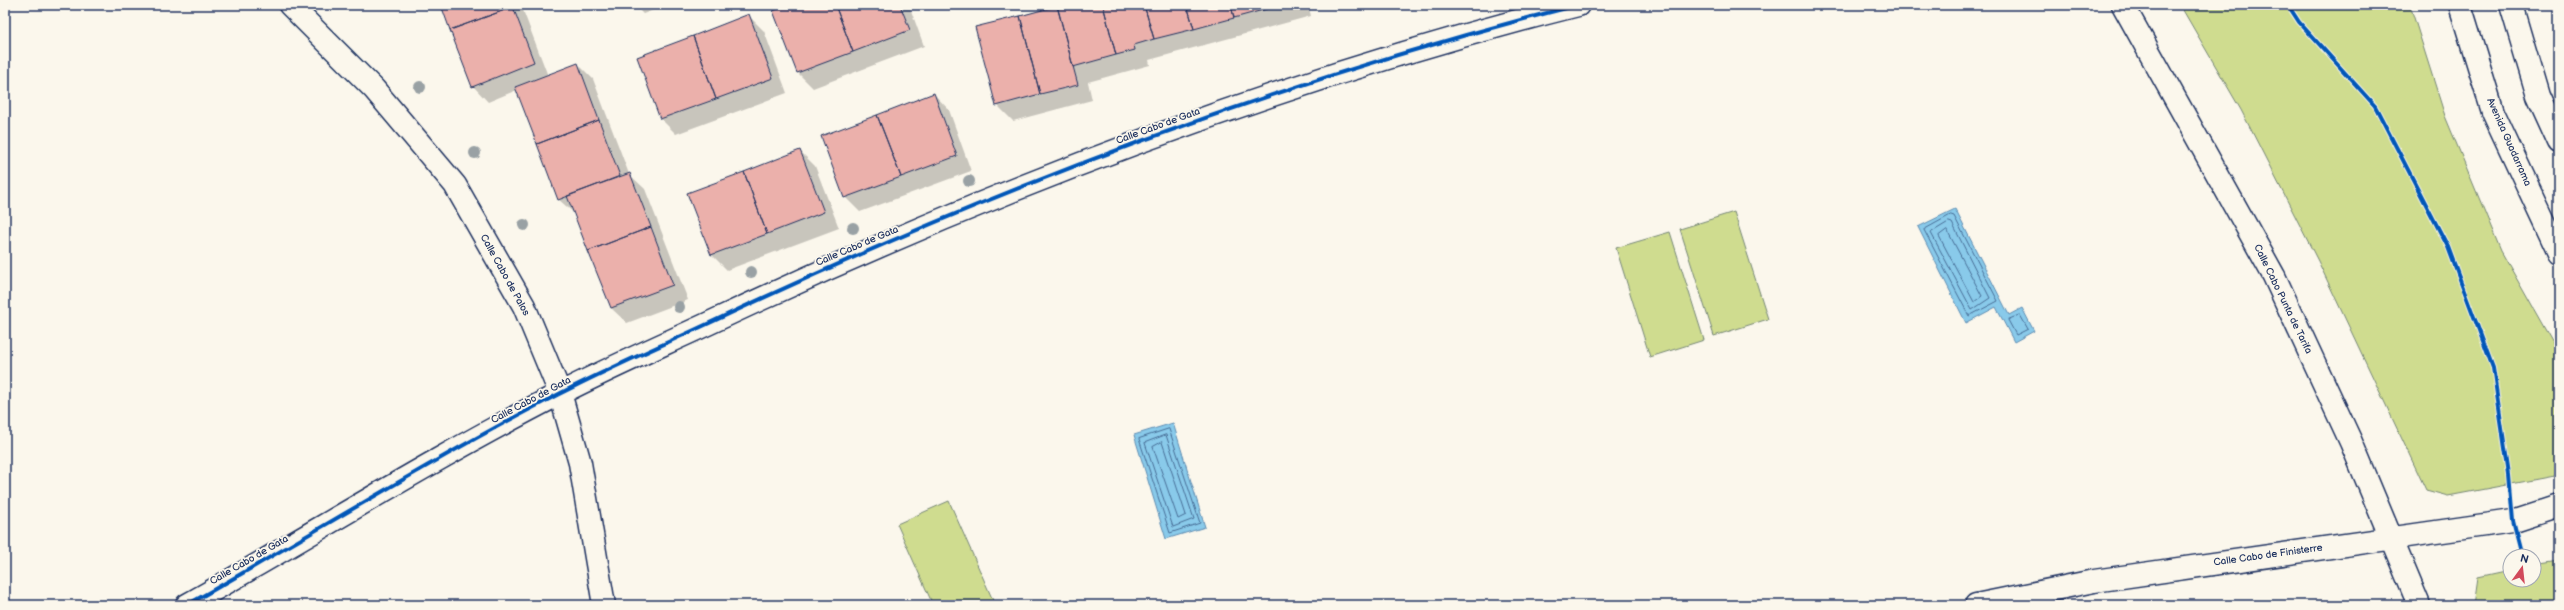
<svg xmlns="http://www.w3.org/2000/svg" width="2564" height="610" viewBox="0 0 2564 610" font-family="'Balsamiq Sans',sans-serif">
<rect width="100%" height="100%" fill="#fbf7ec"/>
<filter id="ink" filterUnits="userSpaceOnUse"><feTurbulence type="fractalNoise" baseFrequency=".025" numOctaves="2"/><feDisplacementMap in="SourceGraphic" scale="8" xChannelSelector="R" yChannelSelector="G"/><feConvolveMatrix kernelMatrix="1 2 1 2 8 2 1 2 1" color-interpolation-filters="sRGB"/></filter>
<g filter="url(#ink)">
<path fill="#cfdc8f" stroke="#758676" d="M2180,5h230l35,111 56,135 58,103v121l-111,21 -22,-6 -108,-229 -77,-151z
M1734,212l34,107 -54,17 -34,-107z
M1670,232l34,108 -54,17 -34,-109z
M949,501l46,104h-62l-36,-81z
M2559,561v44h-85l4,-28 32,-7v10h24v-15z"/>
<path fill="#89caea" stroke="#5d8cb2" d="M1955,209l54,106 13,-7 12,23 -20,11 -18,-35 -30,16 -48,-96z
M1173,423l32,104 -39,12 -32,-104z"/>
<path fill="#0003" d="M442,5h79l27,71 30,-12 15,15 36,95 16,15 43,111 -61,23 -16,-15 -36,-94 -17,-15 -41,-109 -29,12 -15,-16z
M634,5h33l-24,9z
M791,5h118l15,41 -111,42 -15,-15 -23,-62z
M1058,5h263l-12,3 2,8 -162,44 1,5 -62,17 4,18 -79,21 -16,-16 -21,-77z
M749,16l15,15 23,62 -111,41 -15,-15 -23,-61z
M934,94l15,16 22,61 -111,41 -15,-15z
M800,151l15,15 24,62 -112,42 -15,-15z"/>
<g fill="none" stroke-linecap="round" stroke-linejoin="round">
<path stroke="#476d96" stroke-width="1" d="M1951,215l3,1 44,85 -29,15 -45,-86z
M1949,222l3,1 38,75 -18,12 -41,-77z
M1947,230l35,66 -8,6 -35,-66z
M2020,315l8,14 -12,6 -8,-15z
M1169,429l31,94 -30,10 -31,-94z
M1166,435l28,84 -21,8 -28,-84z
M1162,442l24,73 -8,4 -25,-72z"/>
</g>
<path fill="#ebb0ab" stroke="#1b2f5e" d="M441,5h71l1,2 -63,23z
M788,5h47l18,47 -56,21 -24,-62z
M835,5h65l10,25 -57,22z
M1057,5h46l13,50 -43,12z
M1103,5h41l10,34 -20,6 1,5 -19,5z
M1144,5h43l7,24 -40,10z
M1187,5h44l3,13 -40,11z
M1231,5h43v2l-40,11z
M1057,6l21,79 -38,9 -20,-78z
M513,7l21,55 -62,25 -22,-57z
M749,14l24,64 -57,21 -23,-63z
M1020,16l20,78 -44,12 -21,-79z
M693,36l23,63 -56,20 -23,-62z
M578,63l21,57 -62,24 -22,-57z
M934,93l23,63 -56,21 -24,-62z
M877,115l24,62 -57,21 -23,-62z
M599,120l21,56 -62,24 -21,-56z
M800,150l24,62 -57,22 -23,-62z
M744,172l23,62 -56,21 -24,-62z
M630,173l21,54 -63,24 -21,-55z
M651,227l22,58 -62,23 -23,-57z"/>
<g fill="none" stroke-linecap="round" stroke-linejoin="round">
<defs>
<path id="minor" d="M290,5l84,84 81,96 69,121 36,87 20,70 24,142
M2123,5l151,271 77,166 68,163
M2460,5l33,107 66,141
M2511,5l27,91 21,46
M187,605c124,-70 245,-146 372,-211 52,-27 106,-50 159,-75 276,-130 563,-239 860,-314
M1976,605l118,-24 419,-60 46,-15"/>
</defs>
<use href="#minor" stroke="#1b2f5e" stroke-width="25"/>
<use href="#minor" stroke="#fbf7ec" stroke-width="22"/>
<defs>
<path id="cycleway" d="M2288,5l11,17 76,84 73,141 45,121 16,107 4,46 9,35
M187,605c124,-70 245,-146 372,-211 52,-27 106,-50 159,-75 276,-130 563,-239 860,-314"/>
</defs>
<use href="#cycleway" stroke="#fbf7ec" stroke-width="6"/>
<use href="#cycleway" stroke="#0057b8" stroke-width="4"/>
</g>
<g fill="#99a1a4">
<circle cx="420" cy="87" r="6"/>
<circle cx="475" cy="153" r="6"/>
<circle cx="969" cy="181" r="6"/>
<circle cx="524" cy="225" r="6"/>
<circle cx="853" cy="228" r="6"/>
<circle cx="751" cy="272" r="6"/>
<circle cx="679" cy="307" r="6"/>
</g>
</g>
<g text-anchor="middle" dominant-baseline="central" stroke-width="3.5" stroke-linejoin="round" paint-order="stroke">
<g font-size="10" fill="#1b2f5e" stroke="#fbf7ec">
<text transform="translate(1158 126) rotate(-20)">Calle Cabo de Gata</text>
<text transform="translate(2509 142) rotate(66)">Avenida Guadarrama</text>
<text transform="translate(857 246) rotate(-23)">Calle Cabo de Gata</text>
<text transform="translate(505 275) rotate(61)">Calle Cabo de Palos</text>
<text transform="translate(2283 299) rotate(64)">Calle Cabo Punta de Tarifa</text>
<text transform="translate(531 400) rotate(-28)">Calle Cabo de Gata</text>
<text transform="translate(2268 555) rotate(-8)">Calle Cabo de Finisterre</text>
<text transform="translate(249 560) rotate(-30)">Calle Cabo de Gata</text>
</g>
</g>
<rect width="2564" height="610" fill="none" stroke="#fbf7ec" stroke-width="20"/>
<rect x="10" y="10" width="2544" height="590" fill="none" stroke="#1b2f5e" stroke-width="1.5" filter="url(#ink)"/>
<g transform="translate(2522 568) rotate(15)"><circle r="19" fill="#fbf7ec" stroke="#a1a7b3"/>
<path d="M0-3L7 15L0 10L-7 15Z" fill="#d1495b"/>
<text y="-6" font-size="11" font-weight="bold" text-anchor="middle" fill="#1b2f5e">N</text>
</g>
</svg>
